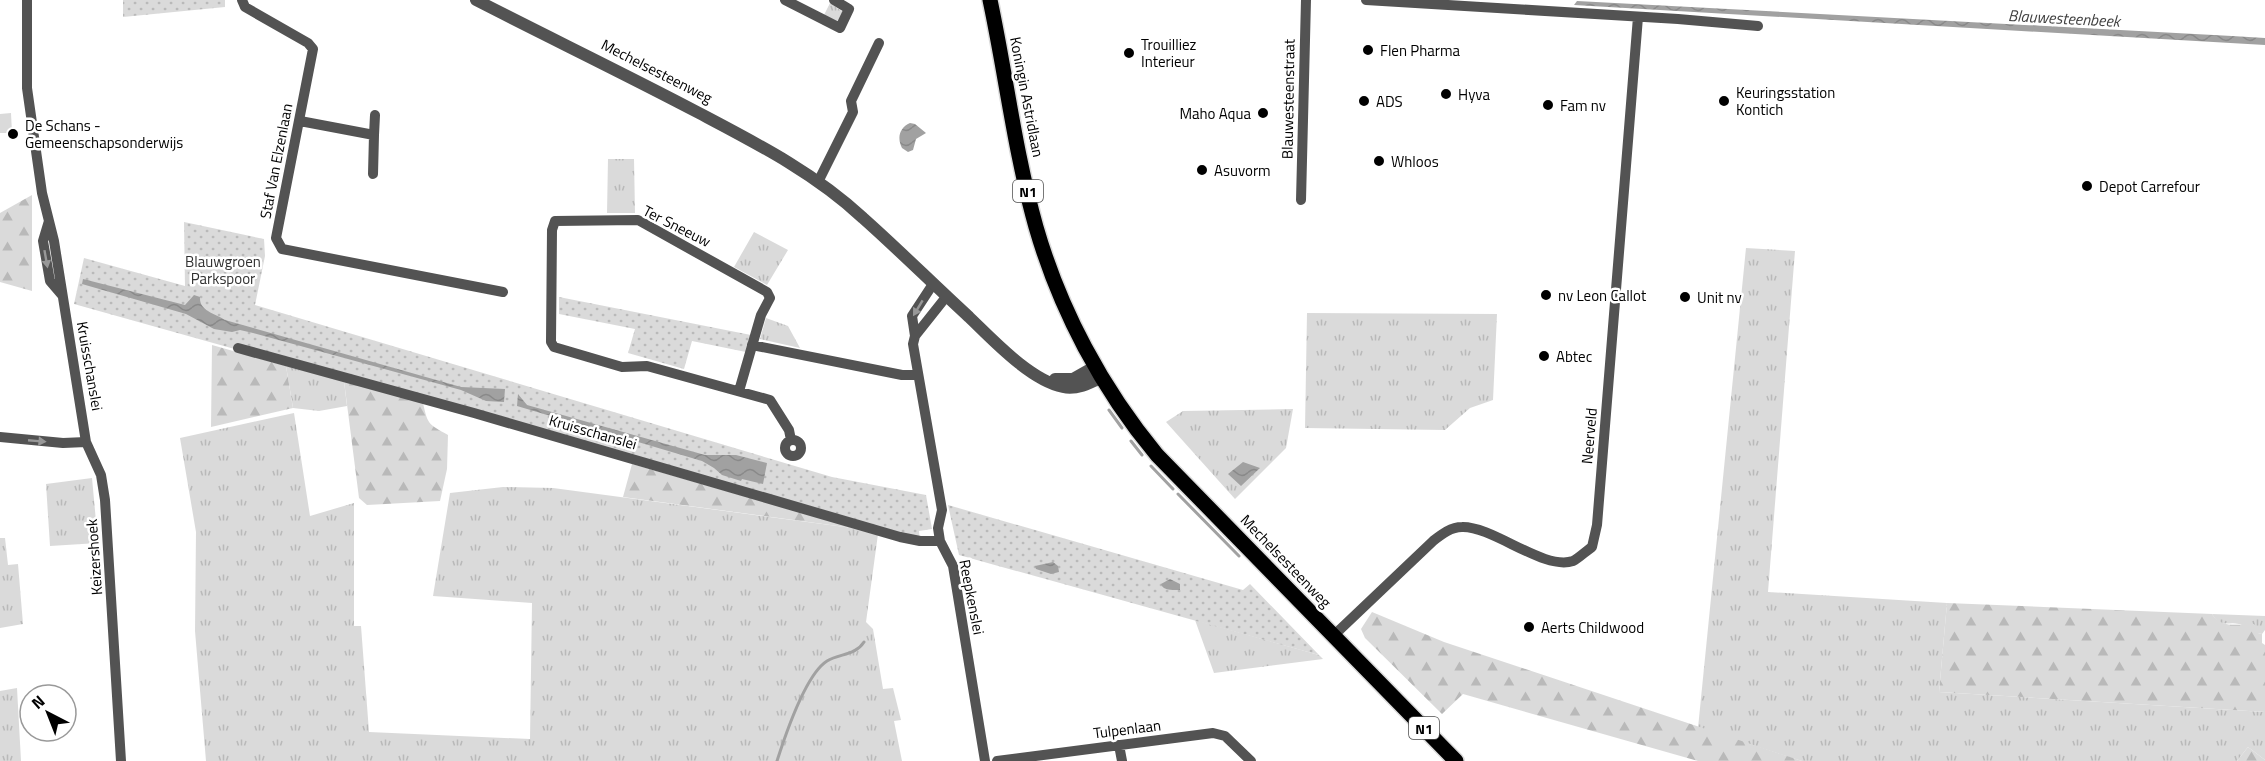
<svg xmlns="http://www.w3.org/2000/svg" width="2265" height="761" viewBox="0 0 2265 761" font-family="'Titillium Web',sans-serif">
<defs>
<pattern id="grass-tufts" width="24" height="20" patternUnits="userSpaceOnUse" patternTransform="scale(1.5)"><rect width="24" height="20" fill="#dadada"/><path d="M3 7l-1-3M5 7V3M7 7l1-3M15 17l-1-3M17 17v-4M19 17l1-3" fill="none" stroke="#b9b9b9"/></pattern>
<pattern id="forest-firs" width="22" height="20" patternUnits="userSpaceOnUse" patternTransform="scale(1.5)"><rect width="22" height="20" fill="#dadada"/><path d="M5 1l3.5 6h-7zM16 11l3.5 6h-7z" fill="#b9b9b9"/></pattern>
<pattern id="park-dots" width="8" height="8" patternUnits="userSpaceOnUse" patternTransform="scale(1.5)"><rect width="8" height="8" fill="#dadada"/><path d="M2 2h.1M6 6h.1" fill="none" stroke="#b9b9b9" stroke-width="1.8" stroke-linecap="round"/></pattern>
<pattern id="water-waves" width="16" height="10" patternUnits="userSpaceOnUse" patternTransform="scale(1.5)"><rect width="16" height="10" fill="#a1a1a1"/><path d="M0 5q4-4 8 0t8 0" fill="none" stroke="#898989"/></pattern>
</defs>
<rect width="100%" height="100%" fill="#fff"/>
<path fill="url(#grass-tufts)" d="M830,3l13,9 -3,7 -3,2 -13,-6z
M608,159h26l1,54h-28z
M754,232l34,18 -21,35 -33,-18z
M1746,248l49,3 -27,341 179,11 -8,89 326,20v48l-17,-13 -11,14h-435l-104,-33z
M1307,313l190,1 -4,86 -23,8 -25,22 -140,-2z
M766,318l22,8 12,22 -40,-9z
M286,366l58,15 3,25 -28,5 -26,-3z
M1293,409l-7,39 -51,51 -69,-77 17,-11z
M294,413l16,103 44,-13v123h7l8,106 161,7 2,-136 -99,-7 17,-103 53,-6 50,1 307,41 18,5 -12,88 7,7 10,60 10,-1 8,32 -7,1 8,40h-696l-11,-130 1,-99 -16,-94z
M92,478l6,65 -48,3 -4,-62z
M0,538h5l3,27 10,-1 5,60 -23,4z
M2212,614l53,2v14l-3,4c-9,-1 -15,-8 -23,-10 -12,-3 -18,5 -27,-10z
M1195,620l124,35 4,4 -109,14z
M17,688l4,73h-21v-70z"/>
<path fill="url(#forest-firs)" d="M32,195v96l-32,-9v-69z
M212,345l74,21 7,42 -82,19z
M344,381l79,22c5,23 6,21 25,32l-1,34 -7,32 -73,4 -8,-7z
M632,464l228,65 -237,-32z
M1947,603l265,11c9,15 27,10 42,10l5,5 -1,4 4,1v9l3,2v67l-326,-20z
M1372,612l72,30 358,119h-104l-235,-67 -21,20 -77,-76 -4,-9z
M2248,747l17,13v1h-28z"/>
<path fill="url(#park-dots)" d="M123,0h102v7l-102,10z
M184,222l80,17 1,17 -10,49 577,172 94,18 6,34 -13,2 1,10 -846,-237 10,-46 101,28z
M559,297l192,38 -5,17 -54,-11 -8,28 -56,-16 7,-24 -76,-15z
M948,505l295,85 7,-6 69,71 -360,-100z"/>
<path fill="#dadada" d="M11,113l1,20h-12v-19z"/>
<path fill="url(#water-waves)" d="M1577,1l655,35 33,2v7l-691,-40z
M910,123l5,1 11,9 -10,6 -3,11 -5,2 -6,-4c-5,-10 -3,-20 8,-25z
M83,279l102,26 9,-10 6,2c-1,14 14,16 25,23l236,67 44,2 -1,13 -18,-1 -25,-11 -208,-57 -13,-3 -8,2 -18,-3 -28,-15 -104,-30z
M518,394l9,11 178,50h31l31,8 -4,21 -21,-5 -1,2 -19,-6 -8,-7 -12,-7 -185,-55z
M1243,462l17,6 -19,18 -13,-12z
M1053,562l5,4 1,6 -8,2 -15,-5 -1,-3z
M1170,579l10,5v6c-7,0 -17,1 -19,-6z"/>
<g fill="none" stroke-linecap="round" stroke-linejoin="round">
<path stroke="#a1a1a1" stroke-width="3" d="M1109,410l13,18
M1131,441l11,14
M1151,466l22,23
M1178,494l61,62
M777,761c8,-25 28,-86 50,-100 13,-8 28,-5 37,-19"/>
<defs>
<path id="primary" d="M990,0c16,75 25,153 46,227 24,83 66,162 121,228l299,306"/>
</defs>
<use href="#primary" stroke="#dbdbdb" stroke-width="18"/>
<path stroke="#535353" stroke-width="10" d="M27,0v88l15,105 12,48 32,201 15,33 4,25 16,261
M242,0l3,7 63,36 5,6 -37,189 6,11 221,43
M785,0l55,28 9,-19 -15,-9
M1366,0l312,19 80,7
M300,121l74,14 -1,39
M374,135l1,-20
M818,182l35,-70 -2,-11 28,-58
M1301,200l5,-200
M49,221l-6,20 7,40 12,14
M933,284l-21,32 3,20 -2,8 29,166 -4,18 2,13 13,25 32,195
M915,336l31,-39
M752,345l150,30h16
M238,348l236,65 426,124 20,4h20
M739,391l22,-76 9,-17 -3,-6 -129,-72 -83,1 -3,9 -1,112 3,5 68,20 25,-1 123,34 19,30 2,10
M0,437l63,6 23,-1
M785 448a8 8 0 1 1 16 0a8 8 0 1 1-16 0Z
M1333,636l100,-95c9,-7 18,-14 29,-14 31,-1 82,44 111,34 6,-3 13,-10 19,-14l5,-22 41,-508
M1119,745l3,16
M997,761l216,-28 12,3 26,25"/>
<path stroke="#535353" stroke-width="12" d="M476,0c74,38 149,74 223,113 57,30 116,60 164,105 36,32 70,66 106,99 24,23 61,63 94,70 14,3 27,-4 39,-10
M1055,379h18l23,-13"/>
<use href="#primary" stroke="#000" stroke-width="15"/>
</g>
<defs><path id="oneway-solid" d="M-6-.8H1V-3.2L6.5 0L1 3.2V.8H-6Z" transform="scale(1.5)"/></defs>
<g fill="#989898">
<use href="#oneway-solid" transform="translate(46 259) rotate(80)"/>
<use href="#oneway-solid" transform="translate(918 308) rotate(121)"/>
<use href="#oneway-solid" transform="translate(37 441) rotate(5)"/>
</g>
<g fill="#000" stroke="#fff" stroke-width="2">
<circle cx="1368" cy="50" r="6"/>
<circle cx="1129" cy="53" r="6"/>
<circle cx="1446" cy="94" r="6"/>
<circle cx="1364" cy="101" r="6"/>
<circle cx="1724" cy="101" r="6"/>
<circle cx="1548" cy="105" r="6"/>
<circle cx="1263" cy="113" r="6"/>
<circle cx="13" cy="134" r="6"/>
<circle cx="1379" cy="161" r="6"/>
<circle cx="1202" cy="170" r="6"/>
<circle cx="2087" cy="186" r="6"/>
<circle cx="1546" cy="295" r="6"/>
<circle cx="1685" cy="297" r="6"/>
<circle cx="1544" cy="356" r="6"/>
<circle cx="1529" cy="627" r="6"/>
</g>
<g text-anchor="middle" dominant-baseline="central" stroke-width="5" stroke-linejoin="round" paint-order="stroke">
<g fill="#fff" stroke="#4c4c4c" stroke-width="1.5">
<rect x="1013" y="180" width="30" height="22" rx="4.5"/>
<rect x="1409" y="717" width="30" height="22" rx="4.5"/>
</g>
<g font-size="14" font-weight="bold" fill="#000">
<text x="1028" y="191">N1</text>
<text x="1424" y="728">N1</text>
</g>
<g font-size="15" fill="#000" stroke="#fff" text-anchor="start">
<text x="1141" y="44">Trouilliez<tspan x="1141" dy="17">Interieur</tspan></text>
<text x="1380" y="50">Flen Pharma</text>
<text x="1736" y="92">Keuringsstation<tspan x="1736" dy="17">Kontich</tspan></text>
<text x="1458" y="94">Hyva</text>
<text x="1376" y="101">ADS</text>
<text x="1560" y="105">Fam nv</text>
<text x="1251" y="113" text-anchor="end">Maho Aqua</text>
<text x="25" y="125">De Schans -<tspan x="25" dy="17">Gemeenschapsonderwijs</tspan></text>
<text x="1391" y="161">Whloos</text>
<text x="1214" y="170">Asuvorm</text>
<text x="2099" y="186">Depot Carrefour</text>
<text x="1558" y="295">nv Leon Callot</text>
<text x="1697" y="297">Unit nv</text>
<text x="1556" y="356">Abtec</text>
<text x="1541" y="627">Aerts Childwood</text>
</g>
<g font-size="15" fill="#000" stroke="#fff">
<text transform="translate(657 71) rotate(27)">Mechelsesteenweg</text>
<text transform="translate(1027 97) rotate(79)">Koningin Astridlaan</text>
<text transform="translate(1288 99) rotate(-89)">Blauwesteenstraat</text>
<text transform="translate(276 161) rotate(-79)">Staf Van Elzenlaan</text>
<text transform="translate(677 226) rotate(27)">Ter Sneeuw</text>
<text transform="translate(90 366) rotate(80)">Kruisschanslei</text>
<text transform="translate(593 432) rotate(16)">Kruisschanslei</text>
<text transform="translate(1589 436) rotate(-85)">Neerveld</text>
<text transform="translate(94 557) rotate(-94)">Keizershoek</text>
<text transform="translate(1286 561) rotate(46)">Mechelsesteenweg</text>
<text transform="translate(972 597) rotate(79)">Reepkenslei</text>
<text transform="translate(1127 729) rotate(-7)">Tulpenlaan</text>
</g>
<g font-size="15" fill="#313131" stroke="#fff">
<text x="223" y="261">Blauwgroen<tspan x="223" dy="17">Parkspoor</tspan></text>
</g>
<g font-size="16" font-style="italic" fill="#424242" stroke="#fff">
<text transform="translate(2064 18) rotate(3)">Blauwesteenbeek</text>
</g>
</g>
<g transform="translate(48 713) rotate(318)"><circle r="28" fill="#ffffff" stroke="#999999" stroke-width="1.5"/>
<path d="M0-4.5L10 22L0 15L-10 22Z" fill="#000000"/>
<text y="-9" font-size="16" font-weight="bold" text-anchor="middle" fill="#000000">N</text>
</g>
</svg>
